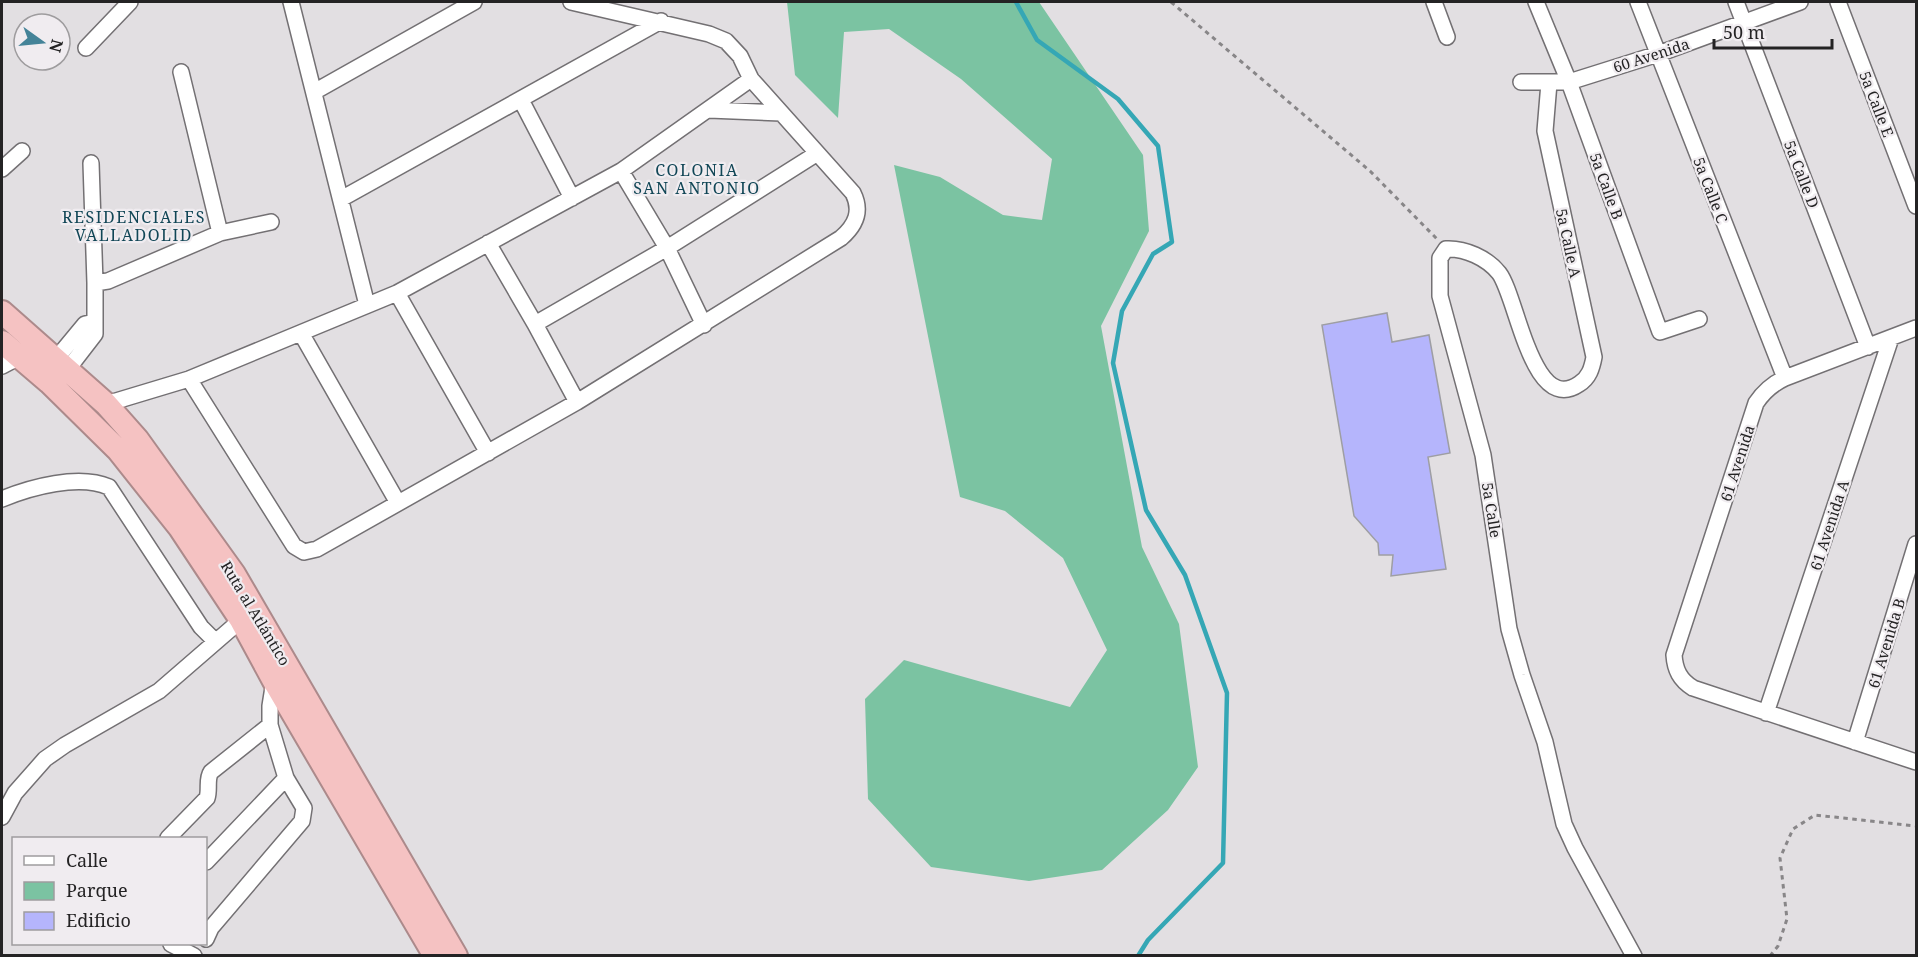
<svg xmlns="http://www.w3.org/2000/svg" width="1918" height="957" viewBox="0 0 1918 957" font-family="'Noto Serif',serif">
<rect width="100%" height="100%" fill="#e2dfe2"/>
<path fill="#7bc3a2" d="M787,2h252l104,153 6,76 -48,95 41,221 37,77 19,143 -30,43 -66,60 -73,11 -98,-14 -63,-68 -3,-100 39,-39 166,47 37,-57 -44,-92 -58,-47 -45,-14 -66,-332 46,12 63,38 39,5 10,-61 -91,-80 -72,-50 -45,3 -6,86 -43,-43z"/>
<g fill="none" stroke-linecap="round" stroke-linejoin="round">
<path stroke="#35a7b5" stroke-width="4.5" d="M1016,2l21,38 81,59 40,47 14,96 -19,12 -31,57 -9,52 33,147 39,65 42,118 -4,170 -75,77 -10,16"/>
</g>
<path fill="#b5b5fc" stroke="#9e9ea3" stroke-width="1.5" d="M1387,313l5,29 37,-7 21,118 -22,4 18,112 -55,7 2,-21h-14l-1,-12 -24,-27 -32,-191z"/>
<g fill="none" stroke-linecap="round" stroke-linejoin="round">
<defs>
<path id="minor" d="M291,2l76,303
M1434,2l13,35
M1536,2l33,80 91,250 39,-13
M1638,2l147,376
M1736,2l132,345
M1838,2l78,204
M86,48l44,-46
M181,72l39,161
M1521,82h48l89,-28 142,-52
M1549,83l-4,48 49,226c-2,11 -5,21 -15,27 -47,32 -62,-88 -80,-111 -12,-15 -34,-25 -53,-24l-6,9v38l43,159 26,174 13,46 23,67 19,82 11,24 59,108
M314,92l160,-90
M521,100l51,98
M709,110l72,3
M91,163l4,120
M2,169l20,-18
M621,171l46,77 37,77
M341,199l320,-178
M488,243l47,81 42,78
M397,293l91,160
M535,324l132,-76 149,-94
M1916,328l-131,50c-13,6 -21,13 -29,25l-82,252c1,15 6,25 19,33l223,74
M301,333l97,170
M56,359l29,-35 10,-2
M2,366l17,-9
M68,369l27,-35v-51l13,-2 112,-48 51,-11
M189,379l105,167 10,6 13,-3 260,-147 264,-164c15,-13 21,-27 12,-45l-102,-114 -11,-23 -14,-15 -17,-7 -138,-32
M106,404l83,-25 208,-86 224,-122 130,-92
M2,499c29,-12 77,-25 107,-12l92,140 14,14
M1766,713l125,-375
M1855,742l61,-198
M2,817l13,-24 30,-34 20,-14 94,-54 82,-71
M168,838l39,-40c3,-8 -1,-19 4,-26l59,-47
M206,862l80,-84 -16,-53v-19l4,-25
M206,939l5,-11 91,-107 2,-13 -18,-30
M171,944l23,12"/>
<path id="highway" d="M2,312l104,92 31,35 97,135 222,382
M2,342l47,40 69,68 62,78 61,92 33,61 161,275"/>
</defs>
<use href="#minor" stroke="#737073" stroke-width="18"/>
<use href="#highway" stroke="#ac8a8b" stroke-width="26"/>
<path stroke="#888688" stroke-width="3" stroke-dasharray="4.5 4.5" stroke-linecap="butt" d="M1171,2l199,169 67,68
M1770,956l8,-10 9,-27 -7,-61 13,-29 22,-14 101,11"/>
<use href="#minor" stroke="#fff" stroke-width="15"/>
<use href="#highway" stroke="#f5c2c2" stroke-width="22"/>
</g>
<g text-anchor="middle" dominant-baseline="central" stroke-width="4.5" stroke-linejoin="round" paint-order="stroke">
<g font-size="15" fill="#242324" stroke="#f0ecf0">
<text transform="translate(1651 55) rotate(-18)">60 Avenida</text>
<text transform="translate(1877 104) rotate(69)">5a Calle E</text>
<text transform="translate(1802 174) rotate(69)">5a Calle D</text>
<text transform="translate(1607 186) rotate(70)">5a Calle B</text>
<text transform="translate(1711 190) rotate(69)">5a Calle C</text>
<text transform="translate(1569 243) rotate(78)">5a Calle A</text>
<text transform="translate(1737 463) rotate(-72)">61 Avenida</text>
<text transform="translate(1492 510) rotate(81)">5a Calle</text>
<text transform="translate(1829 525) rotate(-72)">61 Avenida A</text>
<text transform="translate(256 613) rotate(59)">Ruta al Atlántico</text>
<text transform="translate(1886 643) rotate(-73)">61 Avenida B</text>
</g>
<g font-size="16" letter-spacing="1.5" fill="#114656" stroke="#f0ecf0">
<text x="697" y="170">COLONIA<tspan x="697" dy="18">SAN ANTONIO</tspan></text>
<text x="134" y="217">RESIDENCIALES<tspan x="134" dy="18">VALLADOLID</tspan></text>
</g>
</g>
<rect width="1918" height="957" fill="none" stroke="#242324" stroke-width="6"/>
<rect x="12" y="837" width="195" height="108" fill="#f0ecf0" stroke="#9e9c9e" stroke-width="1.5"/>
<rect x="24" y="856" width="30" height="9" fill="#ffffff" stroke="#9e9c9e" stroke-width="1.5"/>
<text x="66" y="867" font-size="18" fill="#242324">Calle</text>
<rect x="24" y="882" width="30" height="18" fill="#7bc3a2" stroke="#9e9c9e" stroke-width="1.5"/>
<text x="66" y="897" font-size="18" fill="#242324">Parque</text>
<rect x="24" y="912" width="30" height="18" fill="#b5b5fc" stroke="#9e9c9e" stroke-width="1.5"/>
<text x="66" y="927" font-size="18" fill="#242324">Edificio</text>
<g transform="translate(42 42) rotate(105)"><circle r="28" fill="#f0ecf0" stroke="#9e9c9e" stroke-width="1.5"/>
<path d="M0-4.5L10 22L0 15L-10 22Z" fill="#448398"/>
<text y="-9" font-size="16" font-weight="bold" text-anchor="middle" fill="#242324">N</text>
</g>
<path d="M1714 39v9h118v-9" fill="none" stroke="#242324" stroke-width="3"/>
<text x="1723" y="39" font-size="18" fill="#242324" stroke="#f0ecf0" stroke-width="4.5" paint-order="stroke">50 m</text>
</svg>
